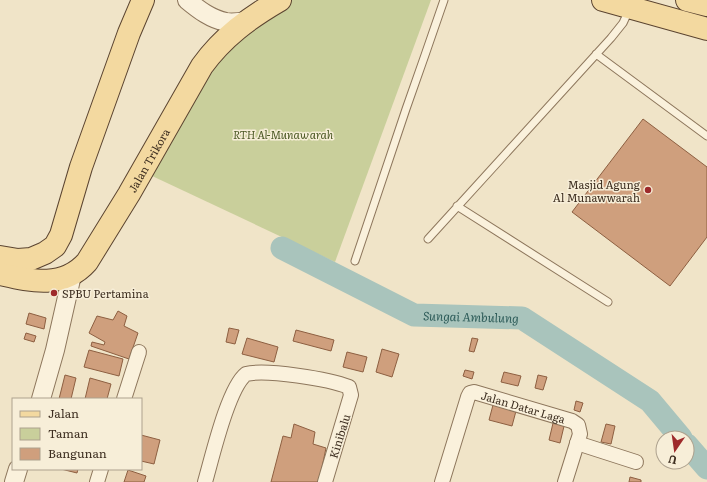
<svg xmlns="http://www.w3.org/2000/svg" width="707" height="482" viewBox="0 0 707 482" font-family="Literata,serif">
<rect width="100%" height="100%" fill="#f0e4c8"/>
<path fill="#c9cf9b" d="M292,0h139l-96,262 -185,-87 45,-76 24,-38 22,-31 36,-24z"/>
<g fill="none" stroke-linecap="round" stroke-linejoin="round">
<g stroke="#a9c4bc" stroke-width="23">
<path id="s1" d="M282,248l132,67 108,3 128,83 31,37"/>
<path d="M687,445l20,23"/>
</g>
</g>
<path fill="#cf9f7d" stroke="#8d5f41" d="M643,119l64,48v70l-37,49 -98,-74z
M118,311l9,5 -3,10 14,7 -9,26 -38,-13 1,-4 12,3 1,-3 -16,-9 8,-17 16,4z
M29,313l17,5 -2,11 -18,-5z
M229,328l10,2 -4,14 -9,-2z
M296,330l38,10 -3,11 -38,-10z
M26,333l10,3 -2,6 -10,-3z
M247,338l31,9 -4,15 -32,-8z
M472,338l6,1 -4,13 -5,-1z
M382,349l17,5 -7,23 -16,-5z
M89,350l34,9 -4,17 -35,-9z
M347,352l20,5 -4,15 -20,-5z
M465,370l9,2 -2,7 -9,-3z
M504,372l17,4 -3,10 -17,-4z
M65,375l11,3 -5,21h-12z
M538,375l9,2 -4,13 -8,-2z
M90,378l21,6 -4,15h-22z
M576,401l7,2 -3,9 -6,-2z
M493,405l23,6 -4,15 -23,-6z
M554,419l11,3 -5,21 -11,-3z
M294,424l21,8 -2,12 13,4 -7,34h-48l12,-46 8,2z
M606,424l9,2 -4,18 -10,-2z
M141,435l19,5 -6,24 -13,-3z
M61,469h17l-1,4z
M128,470l18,6 -2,6h-20z
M630,477l11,3v2h-12z"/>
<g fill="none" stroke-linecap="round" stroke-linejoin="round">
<defs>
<path id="service" d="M596,54l111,82
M457,206l151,96
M428,239l183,-201 12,-15 6,-13
M355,261l51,-152 19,-54 19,-55"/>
<g id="minor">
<path d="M124,399l15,-47"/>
<path d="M577,443l59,19"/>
<path d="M97,482l4,-13"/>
<path d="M205,482c7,-24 23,-94 41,-108 20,-5 83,5 103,13l2,8 -26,87"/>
<path id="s2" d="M442,482l26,-85 2,-4 4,-1 98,29 6,4 2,9 -15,48"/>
</g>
<path id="tertiary" d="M187,0c12,10 24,19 39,22 6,1 14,0 20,-1
M41,399l14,-49 17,-75
M14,482l4,-13"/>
<g id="primary">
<path d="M603,0l104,29"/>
<path d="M687,0l20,5"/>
<path d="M0,257l18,3 13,-1 14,-6 10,-7 6,-11 20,-68 48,-134 14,-33"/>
<path id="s3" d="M0,274c31,7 63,15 87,-12l42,-68 73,-128c21,-29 47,-48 78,-66"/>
</g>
</defs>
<use href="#service" stroke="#8d765c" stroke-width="9"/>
<use href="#minor" stroke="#8d765c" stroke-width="16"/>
<use href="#tertiary" stroke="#8d765c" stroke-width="20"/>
<use href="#primary" stroke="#5b4430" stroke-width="24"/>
<use href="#service" stroke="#faf1dc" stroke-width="7"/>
<use href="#minor" stroke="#faf1dc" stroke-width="14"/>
<use href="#tertiary" stroke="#faf1dc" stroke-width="18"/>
<use href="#primary" stroke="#f3d9a0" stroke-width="22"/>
</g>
<g fill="#9e2a2b" stroke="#f7eed8" stroke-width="1.5">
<circle cx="648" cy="190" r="4"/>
<circle cx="54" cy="293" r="4"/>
</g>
<g text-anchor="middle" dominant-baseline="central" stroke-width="3" stroke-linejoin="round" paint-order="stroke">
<g font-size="11" font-style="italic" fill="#4d5a26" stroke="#f7eed8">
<text x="283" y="134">RTH Al-Munawarah</text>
</g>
<g font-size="11" fill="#3d2e20" stroke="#f7eed8">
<text stroke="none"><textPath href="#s3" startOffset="212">Jalan Trikora</textPath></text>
<text stroke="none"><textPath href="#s2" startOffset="149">Jalan Datar Laga</textPath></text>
<text transform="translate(339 436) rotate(-73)">Kinibalu</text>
</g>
<g font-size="11" fill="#3d2e20" stroke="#f7eed8" text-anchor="end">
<text x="640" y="184">Masjid Agung<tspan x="640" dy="13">Al Munawwarah</tspan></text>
<text x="62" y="293" text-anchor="start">SPBU Pertamina</text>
</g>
<g font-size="12" font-style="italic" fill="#2f5d5a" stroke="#f7eed8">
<text stroke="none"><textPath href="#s1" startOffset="205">Sungai Ambulung</textPath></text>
</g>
</g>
<rect x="12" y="398" width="130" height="72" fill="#f7eed8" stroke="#ada18e"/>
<rect x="20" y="411" width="20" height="6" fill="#f3d9a0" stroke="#ada18e"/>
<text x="48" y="418" font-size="12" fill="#3d2e20">Jalan</text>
<rect x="20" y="428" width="20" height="12" fill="#c9cf9b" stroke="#ada18e"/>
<text x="48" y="438" font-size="12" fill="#3d2e20">Taman</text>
<rect x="20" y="448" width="20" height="12" fill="#cf9f7d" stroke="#ada18e"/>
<text x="48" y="458" font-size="12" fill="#3d2e20">Bangunan</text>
<g transform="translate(675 450) rotate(193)"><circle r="19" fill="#f7eed8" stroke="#ada18e"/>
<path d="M0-3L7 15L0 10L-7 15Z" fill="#9e2a2b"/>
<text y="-6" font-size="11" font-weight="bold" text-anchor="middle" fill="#3d2e20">U</text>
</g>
</svg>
